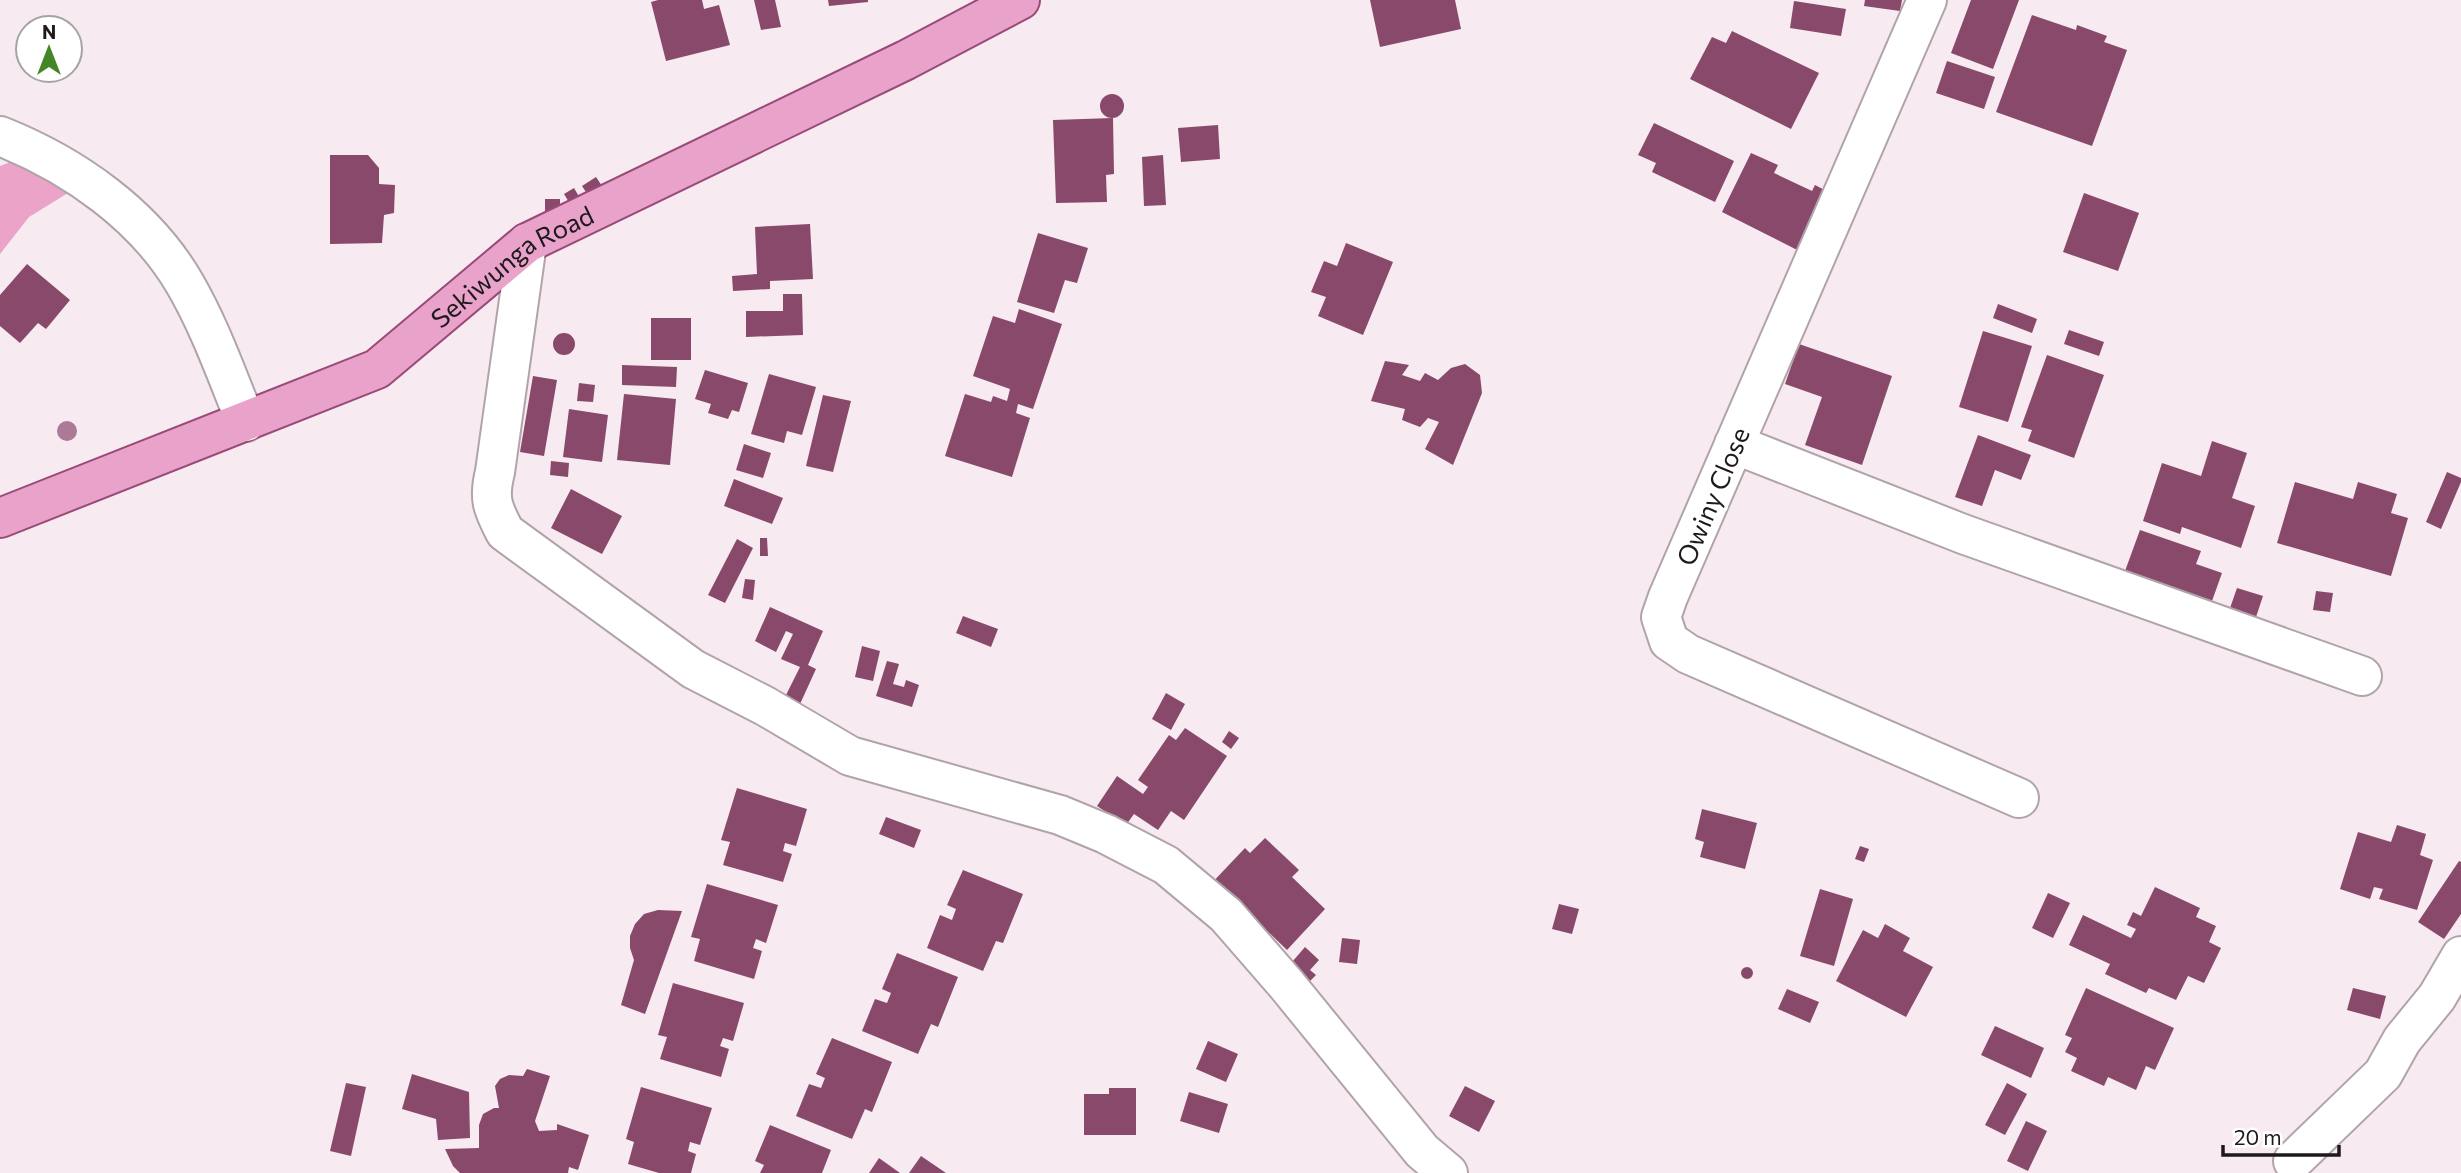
<svg xmlns="http://www.w3.org/2000/svg" width="2461" height="1173" viewBox="0 0 2461 1173" font-family="Commissioner,sans-serif">
<rect width="100%" height="100%" fill="#f7eaf0"/>
<path fill="#eba3c8" d="M21,158l33,14 14,21 -39,24 -29,37v-88z"/>
<path fill="#88496b" d="M658,0h44l2,9 15,-4 11,40 -64,16 -15,-59z
M754,0h21l6,27 -20,3z
M828,0h40v2l-39,4z
M1370,0h85l6,29 -81,18z
M1865,0h37l-2,11 -36,-5z
M1971,0h48l-26,69 -42,-16z
M1794,1l52,8 -5,27 -51,-8z
M2032,15l44,15 1,-5 30,11 -3,6 23,8 -35,96 -96,-34z
M1732,31l87,42 -28,56 -101,-50 22,-42 14,6z
M1947,61l48,16 -11,32 -48,-16z
M1100 106a12 12 0 1 1 24 0a12 12 0 1 1-24 0Z
M1113,118l1,56 -8,1 1,27 -51,1 -3,-83z
M1654,123l80,38 -19,41 -63,-30 4,-9 -18,-8z
M1218,125l2,34 -39,3 -3,-34z
M1751,153l27,12 -4,8 38,18 3,-6 19,10 -29,59 -83,-42z
M330,155h38l11,13v16l16,1 -1,28 -10,2 -2,28 -52,1z
M1163,155l3,50 -22,1 -2,-49z
M596,177l14,21 -14,9 -14,-21z
M574,188l11,19 -10,5 -11,-18z
M2084,193l55,20 -21,58 -55,-19z
M545,199h15v16h-15z
M810,224l3,55 -43,2v8l-37,2 -1,-15 25,-2 -2,-47z
M1038,233l50,15 -11,35 -12,-3 -11,33 -37,-11z
M1346,243l47,19 -30,73 -45,-19 8,-19 -15,-5 13,-31 13,5z
M27,264l43,36 -24,29 -8,-6 -18,20 -20,-17v-31z
M783,294h19l1,41 -57,2v-26h37z
M1998,304l39,15 -5,14 -39,-15z
M1019,309l43,15 -29,85 -15,-5 -2,9 14,5 -18,59 -67,-21 20,-62 26,8 2,-6 14,5 3,-12 -37,-13 20,-60 22,7z
M651,318h40v42h-40z
M2069,330l35,12 -5,14 -35,-12z
M1983,331l49,15 -24,76 -49,-15z
M553 344a11 11 0 1 1 22 0a11 11 0 1 1-22 0Z
M1799,344l93,32 -30,89 -57,-20 17,-48 -37,-13z
M2047,355l57,20 -30,83 -46,-17 4,-11 -11,-3z
M1385,361l24,4 -7,10 18,6 5,-8 13,7 13,-12 14,-4 15,11 2,18 -29,72 -28,-16 14,-27 -11,-4 -8,9 -18,-7 3,-11 -34,-8z
M622,365l55,2 -1,20 -54,-2z
M705,370l43,13 -9,29 -7,-2 -4,9 -20,-6 3,-9 -16,-5z
M769,374l47,13 -14,48 -15,-4 -3,12 -33,-9z
M533,376l24,4 -13,76 -24,-4z
M579,383l16,2 -2,17 -16,-1z
M624,394l52,5 -6,66 -53,-5z
M823,395l28,6 -18,71 -27,-6z
M569,409l39,6 -6,47 -39,-5z
M1978,435l53,20 -10,25 -26,-10 -13,36 -27,-9z
M2212,441l35,12 -15,45 23,8 -14,42 -59,-21 -2,7 -37,-13 19,-58 39,13z
M744,444l27,9 -8,25 -27,-8z
M551,461l18,2 -1,14 -18,-2z
M2447,472l14,6v4l-20,47 -15,-7z
M734,479l49,19 -11,26 -48,-18z
M2295,482l58,17 5,-17 39,12 -6,19 17,5 -17,58 -114,-33z
M571,489l51,27 -20,38 -51,-26z
M2140,530l61,21 -5,13 26,9 -10,28 -87,-30z
M760,538h7l1,18h-8z
M737,539l16,9 -28,55 -17,-8z
M745,579l10,1 -2,20 -11,-2z
M2237,588l26,8 -8,24 -26,-9z
M2316,591l17,2 -3,19 -17,-2z
M770,607l53,24 -15,34 8,4 -16,35 -15,-7 15,-30 -19,-8 12,-25 -7,-3 -10,21 -21,-11z
M963,616l35,13 -7,18 -35,-14z
M862,646l18,5 -7,30 -18,-4z
M887,661l12,3 -6,20 11,3 2,-7 13,5 -7,22 -36,-11z
M1166,693l19,11 -14,26 -19,-11z
M1185,728l42,28 -43,64 -13,-9 -13,19 -24,-16 -8,11 -29,-19 20,-30 26,18 5,-7 -10,-7 31,-45 7,5z
M1229,731l10,7 -8,11 -9,-7z
M737,788l70,21 -11,37 -11,-3 -2,8 9,3 -9,28 -60,-17 7,-23 -9,-2z
M1702,809l55,14 -12,46 -45,-12 4,-15 -9,-3z
M886,817l35,13 -7,18 -35,-14z
M2397,825l29,9 -6,21 13,5 -16,50 -38,-11 4,-10 -9,-2 -4,12 -30,-10 18,-57 33,10z
M1265,838l34,32 -7,7 33,32 -38,41 -29,-28 -6,6 -44,-41 37,-39 5,5z
M1860,846l9,3 -5,13 -9,-3z
M2459,861l2,1v52l-17,25 -26,-17z
M963,870l60,24 -20,49 -7,-2 -13,30 -56,-23 13,-33 12,5 4,-11 -9,-4z
M707,884l71,21 -12,38 -10,-4 -3,9 9,3 -8,28 -60,-18 6,-22 -9,-2z
M2155,887l45,21 -4,9 20,9 -7,16 12,6 -17,35 -16,-7 -12,24 -27,-12 -3,5 -41,-19 5,-10 -41,-19 14,-30 48,23 5,-9 -9,-4 6,-13 8,4z
M1820,889l33,10 -19,67 -34,-10z
M2048,893l22,10 -17,35 -21,-10z
M1559,904l20,5 -7,25 -20,-5z
M658,910l24,1 -37,103 -24,-9 13,-45 -4,-12v-12l5,-12 9,-10z
M1885,924l25,14 -7,13 30,16 -27,50 -70,-36 27,-51 15,8z
M1342,938l18,2 -3,24 -18,-2z
M1305,947l14,13 -9,10 6,5 -11,11 -19,-17z
M897,953l61,24 -20,50 -7,-3 -13,30 -56,-23 13,-32 12,4 4,-10 -9,-4z
M1741 973a6 6 0 1 1 12 0a6 6 0 1 1-12 0Z
M673,983l71,20 -11,38 -10,-3 -3,8 9,3 -8,28 -61,-18 7,-22 -9,-2z
M2086,988l88,40 -19,42 -9,-4 -10,24 -28,-13 -4,9 -33,-15 6,-13 -12,-6 7,-14 -7,-3z
M2353,988l33,8 -6,23 -33,-9z
M1787,989l32,13 -9,21 -32,-14z
M1995,1026l49,22 -13,30 -50,-23z
M832,1038l60,24 -20,50 -7,-3 -13,30 -56,-23 13,-32 12,4 4,-10 -9,-4z
M1208,1041l30,13 -12,28 -30,-13z
M527,1069l23,7 -15,45 4,10 18,-1v-6l32,11 -11,35 -9,-3 -1,6h-108l-7,-7 -8,-17 34,-1v-23l4,-11 11,-6h5l-4,-22 5,-7 9,-4 14,1z
M412,1074l57,18 1,46 -32,2 -2,-21 -34,-10z
M346,1083l20,4 -15,69 -21,-5z
M2007,1083l20,11 -22,41 -20,-10z
M1465,1086l30,15 -16,31 -30,-16z
M641,1087l71,21 -12,37 -10,-3 -2,9 8,3 -5,19h-32l-31,-9 6,-22 -8,-3z
M1109,1088h27v47h-52v-41h25z
M1189,1092l39,12 -9,29 -39,-12z
M2026,1121l21,10 -19,40 -21,-10z
M770,1125l61,25 -9,23h-62l4,-8 -9,-4z
M921,1156l25,17h-37z
M879,1158l21,15h-31z"/>
<g fill="none" stroke-linecap="round" stroke-linejoin="round">
<defs>
<path id="minor" d="M1927,0l-259,597 -7,20 8,24 19,13 331,144
M0,136c73,29 145,79 185,148 25,43 42,92 61,138
M527,243l-32,229c-7,27 -2,37 10,60l188,137 72,37 85,50 210,59 46,19 60,31 60,50 60,69 136,167 26,22
M1734,444l229,90 399,142
M2293,1161l90,-87 19,-34 35,-43 24,-41"/>
<g id="major">
<path id="s1" d="M0,518l377,-149 150,-126 379,-183 114,-60"/>
</g>
</defs>
<use href="#minor" stroke="#b0a4aa" stroke-width="42"/>
<use href="#major" stroke="#994a77" stroke-width="42"/>
<use href="#minor" stroke="#fff" stroke-width="38"/>
<use href="#major" stroke="#e9a3cb" stroke-width="38"/>
</g>
<circle fill="#ac7997" cx="67" cy="431" r="10"/>
<g text-anchor="middle" dominant-baseline="central" stroke-width="7" stroke-linejoin="round" paint-order="stroke">
<g font-size="26" fill="#1e191c" stroke="#fff">
<text stroke="none"><textPath href="#s1" startOffset="576">Sekiwunga Road</textPath></text>
<text transform="translate(1712 496) rotate(-67)">Owiny Close</text>
</g>
</g>
<g transform="translate(49 49)"><circle r="33" fill="#ffffff" stroke="#a5a3a4" stroke-width="2"/>
<path d="M0-5L12 26L0 18L-12 26Z" fill="#448526"/>
<text y="-10" font-size="19" font-weight="bold" text-anchor="middle" fill="#1e191c">N</text>
</g>
<path d="M2223 1145v10h116v-10" fill="none" stroke="#1e191c" stroke-width="3.5"/>
<text x="2234" y="1145" font-size="21" fill="#1e191c" stroke="#ffffff" stroke-width="5" paint-order="stroke">20 m</text>
</svg>
